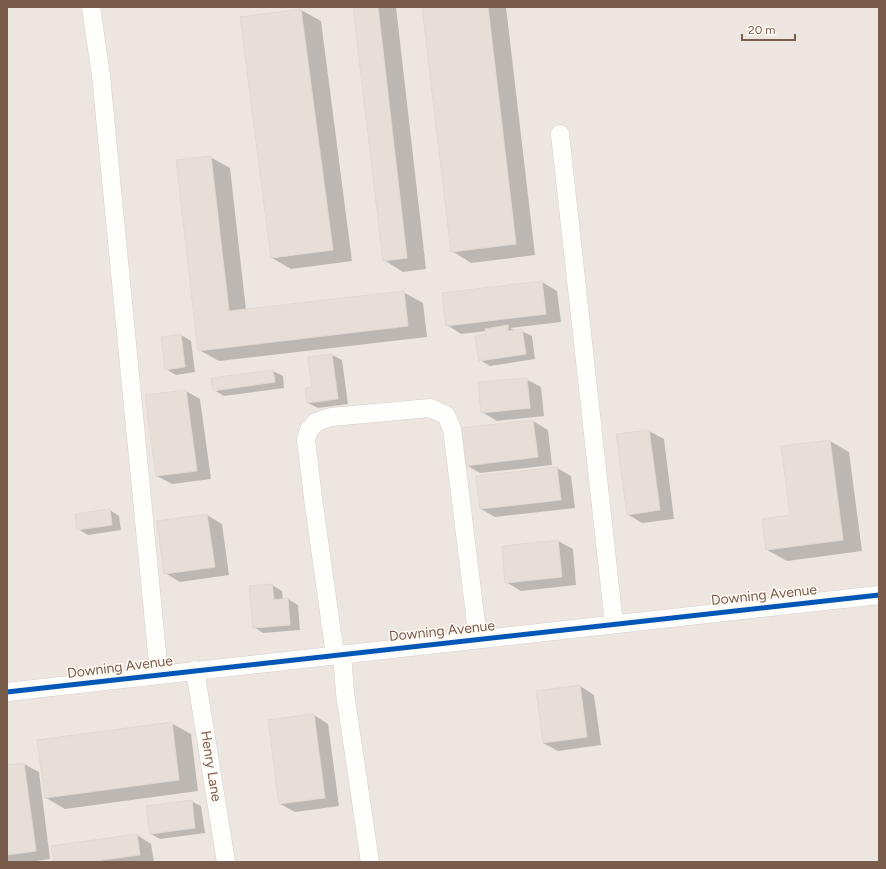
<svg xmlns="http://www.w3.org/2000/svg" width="886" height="869" viewBox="0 0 886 869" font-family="Figtree,sans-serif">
<rect width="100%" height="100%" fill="#f9f5f0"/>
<path fill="#ede5e0" d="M7,7h872v855h-872z"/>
<path fill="#0003" d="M354,7h42l30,262 -23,3 -19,-12z
M423,7h83l29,248 -64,8 -19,-12z
M301,10l20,11 31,240 -61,8 -19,-11 -31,-240z
M210,157l20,11 16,142 157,-18 20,11 4,34 -208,24 -20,-11z
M542,282l15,9 4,31 -51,6 6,3h6l10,5 3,23 -45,7 -10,-6 7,-25v-4l-26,3 -14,-9 -4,-31z
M181,335l10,6 4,31 -19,3 -10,-6z
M332,355l10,5 6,44 -30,4 -10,-5 6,-15z
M273,371l10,5 1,12 -60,8 -10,-6 -2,-11z
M526,379l15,8 3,29 -47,5 -15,-9z
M186,391l14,8 11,80 -39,5 -15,-8z
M533,421l15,9 4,35 -72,8 -14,-8 -4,-36z
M649,431l15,8 10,80 -32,4 -15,-9z
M830,441l19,11 13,99 -75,10 -20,-11 24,-34z
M557,468l14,8 4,32 -80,9 -14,-8z
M110,510l9,6 2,14 -33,5 -10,-6z
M207,515l15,9 7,51 -49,7 -15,-9z
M558,541l15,8 3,36 -55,6 -15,-9z
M272,585l10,6 1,9 5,-1 10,6 2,25 -37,3 -9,-6 -4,-40z
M580,686l14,9 7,50 -43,6 -15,-8z
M314,715l14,9 11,82 -44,6 -15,-8z
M171,723l20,11 7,57 -133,18 -19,-11z
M24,764l15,8 11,87 -21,3h-19l-3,-2v-94z
M191,801l10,5 4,27 -45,6 -9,-5z
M137,835l14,9 3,18h-99z"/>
<path fill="#e6ded7" stroke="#e2d8d2" d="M353,7h25l29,251 -24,3z
M422,7h66l28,237 -65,8z
M301,9l32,241 -62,8 -31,-241z
M211,156l18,155 175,-20 4,35 -210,25 -22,-191z
M542,281l4,33 -100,12 -4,-33z
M508,325v6l14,-2 4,25 -47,7 -4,-25 11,-2 -1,-5z
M181,334l4,33 -20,3 -4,-33z
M332,354l6,45 -31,4 -2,-15 7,-1 -4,-30z
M273,370l2,12 -62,9 -2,-13z
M527,378l3,30 -49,5 -3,-31z
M186,390l11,81 -41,5 -11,-81z
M533,420l5,37 -73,9 -4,-38z
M649,430l11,80 -33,5 -11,-81z
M830,440l13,100 -77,10 -4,-31 28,-4 -9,-69z
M557,467l4,33 -81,9 -4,-33z
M110,509l2,16 -35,5 -2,-16z
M207,514l8,53 -51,7 -7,-53z
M558,540l4,37 -57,6 -3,-37z
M272,584l2,16 14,-2 2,27 -37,3 -4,-42z
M580,685l7,52 -44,6 -7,-52z
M314,714l11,84 -46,6 -11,-84z
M172,722l7,58 -134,18 -8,-58z
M24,763l12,88 -29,4v-90z
M192,800l3,28 -45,6 -4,-28z
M137,834l3,21 -52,7h-34l-3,-16z"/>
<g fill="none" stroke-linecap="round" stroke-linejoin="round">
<defs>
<path id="minor" d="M91,7l10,69 58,598
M560,134l54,490
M342,654l3,39 25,169
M335,655l-22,-157 -7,-58 3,-10 7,-8 15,-5 99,-9 16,7 6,14 26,210
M195,670l31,192
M7,692l872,-97"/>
</defs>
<use href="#minor" stroke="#d7d1cb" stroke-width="19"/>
<use href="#minor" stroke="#fefefd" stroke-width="18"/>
<defs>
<path id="cycleway" d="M7,692l872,-97"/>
</defs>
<use href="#cycleway" stroke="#fffaf3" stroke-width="8"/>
<use href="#cycleway" stroke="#0057b8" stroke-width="5"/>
</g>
<g text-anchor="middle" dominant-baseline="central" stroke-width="3" stroke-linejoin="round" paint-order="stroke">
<g font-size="14" fill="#7a5c4d" stroke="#fffaf3">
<text transform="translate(764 595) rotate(-6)">Downing Avenue</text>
<text transform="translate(442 631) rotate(-6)">Downing Avenue</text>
<text transform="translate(120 667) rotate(-7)">Downing Avenue</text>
<text transform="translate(211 766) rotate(81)">Henry Lane</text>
</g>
</g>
<rect width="886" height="869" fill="none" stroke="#7a5c4d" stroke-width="16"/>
<path d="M742 34v6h53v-6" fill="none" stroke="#7a5c4d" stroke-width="2"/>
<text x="748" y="34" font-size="12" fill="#7a5c4d" stroke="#fffaf3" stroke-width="3" paint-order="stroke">20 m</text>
</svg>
